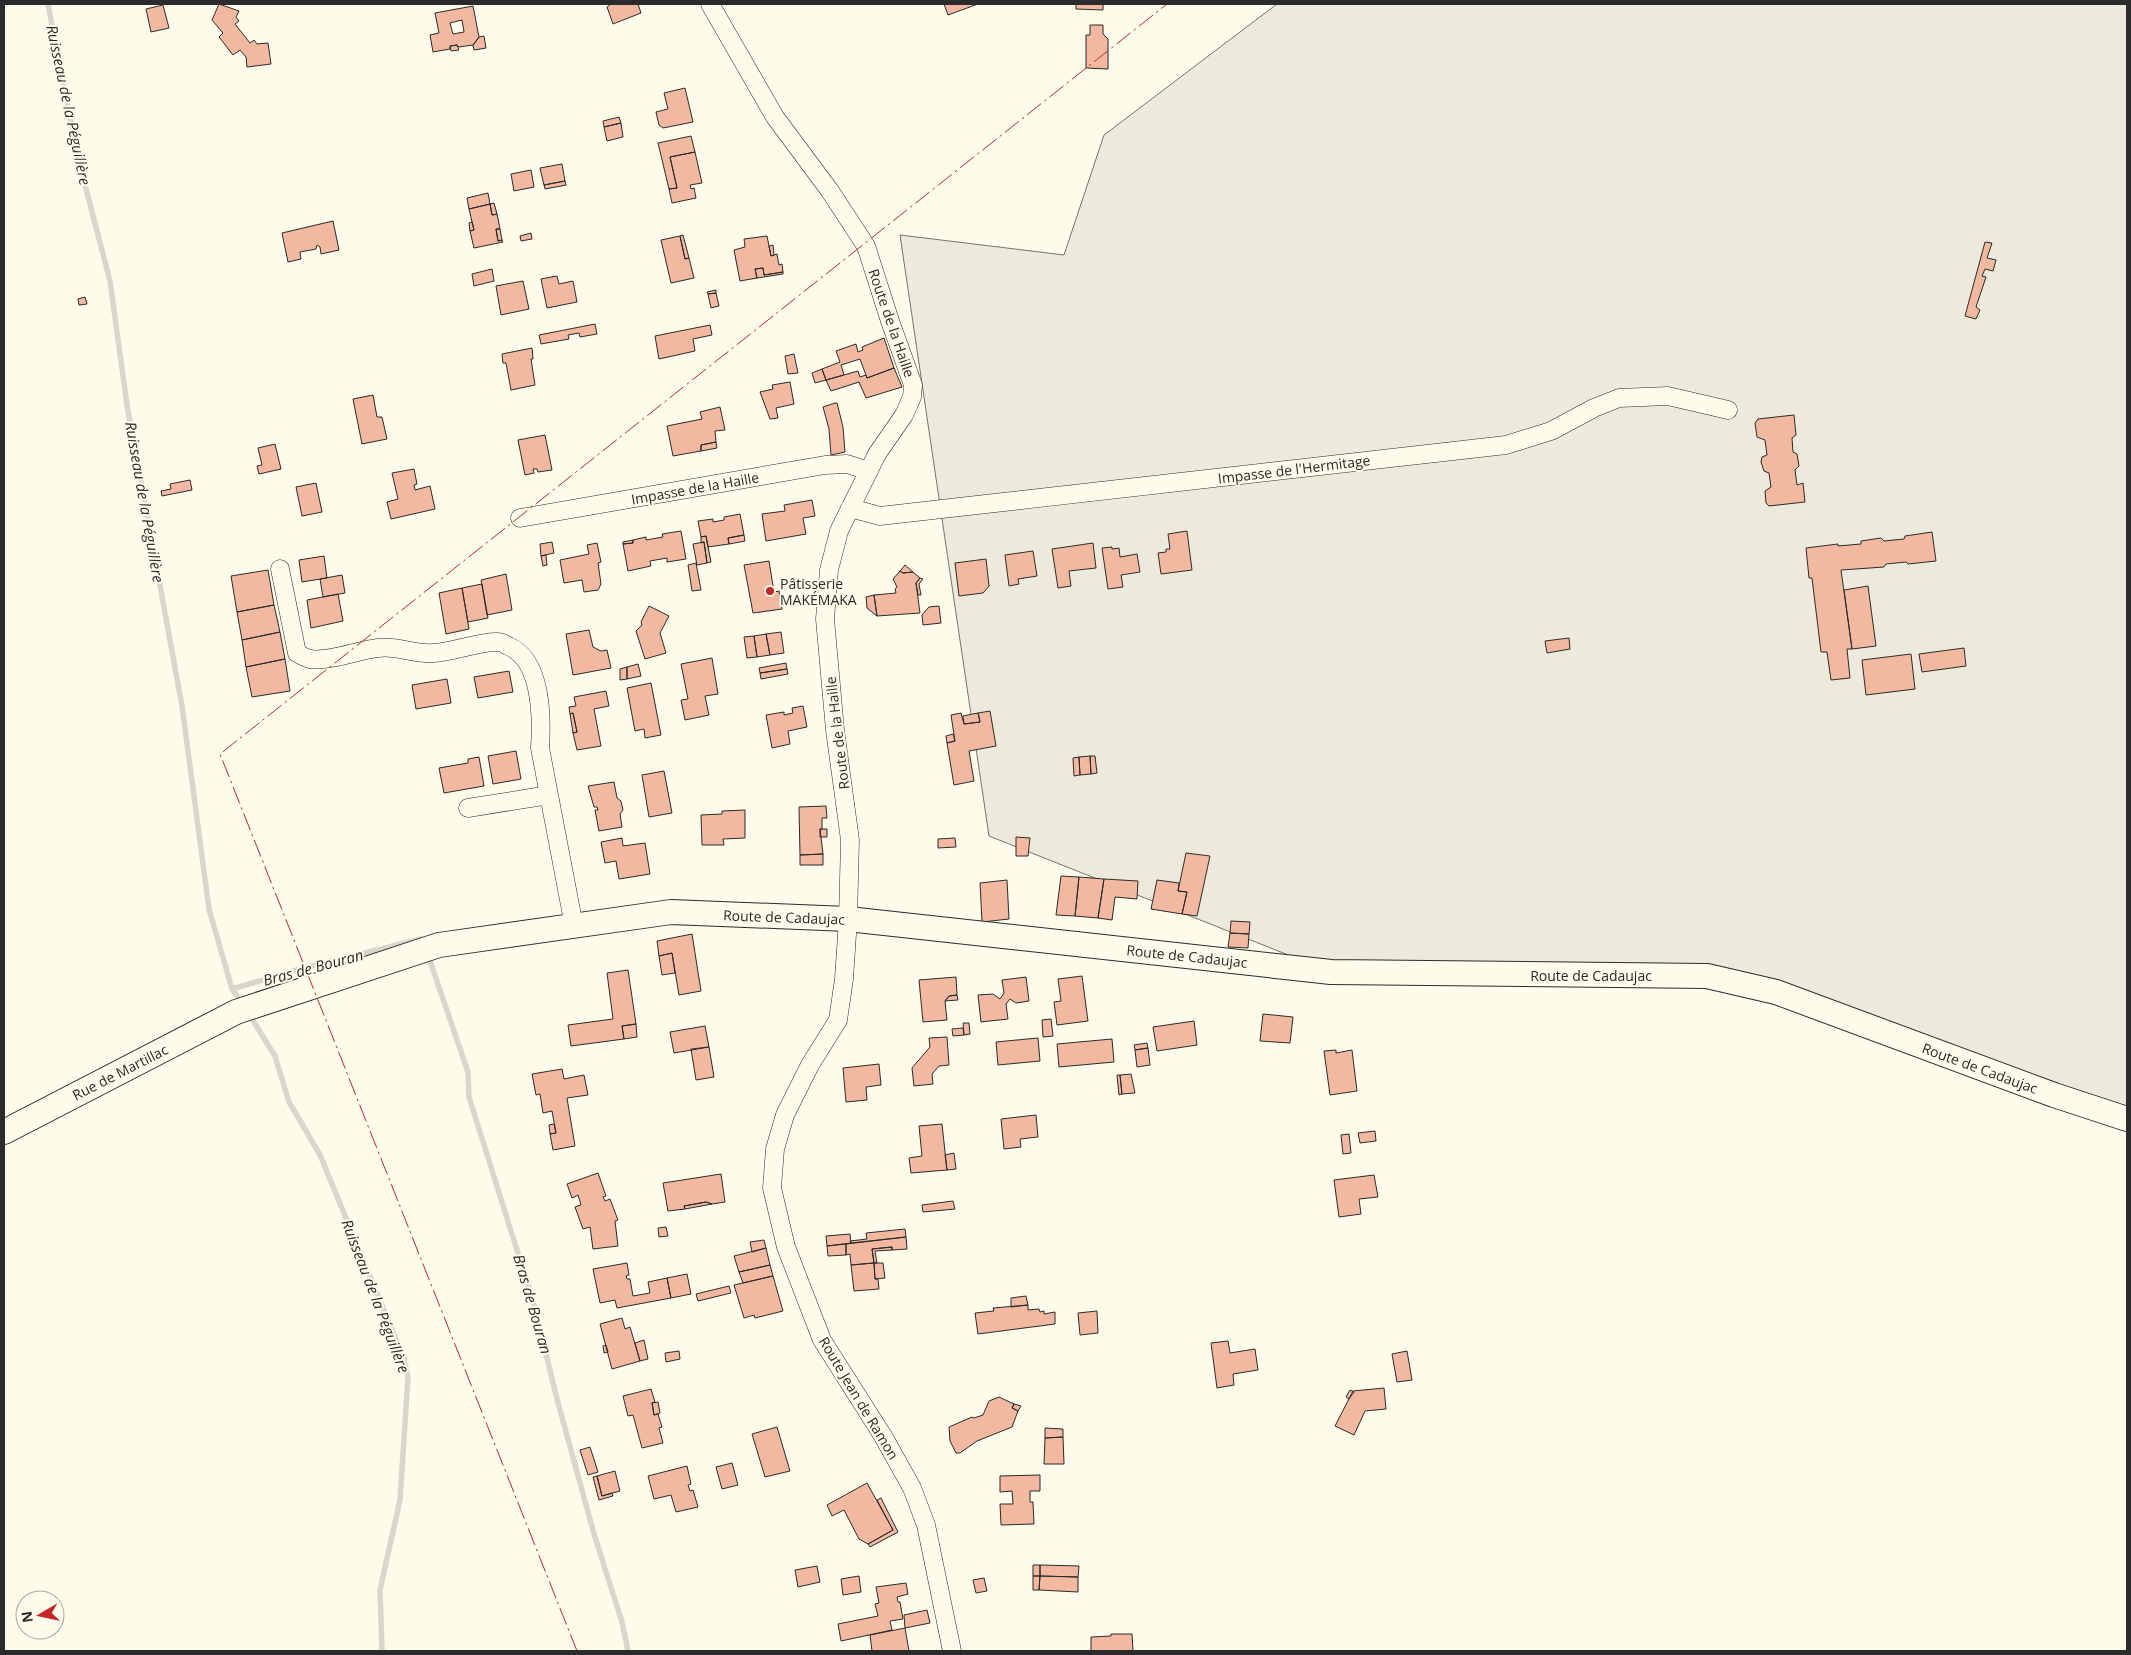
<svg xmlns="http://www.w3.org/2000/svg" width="2131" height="1655" viewBox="0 0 2131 1655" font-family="'Open Sans',sans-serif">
<rect width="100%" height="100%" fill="#fdfbea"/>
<path fill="#ecebdb" stroke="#74746e" d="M1277,4h850v1115l-420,-143 -376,-4 -342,-136 -89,-601 164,20 40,-120z"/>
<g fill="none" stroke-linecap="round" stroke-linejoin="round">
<path stroke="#d8d7c9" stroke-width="5.5" d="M48,4l30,154 32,123 17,124 55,301 27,203 23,80 8,11
M430,961l38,111 1,25 64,204 24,98 37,135 28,88 6,29
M232,989l68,-20 121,-30
M252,1019l23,37 14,46 31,53 83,201 5,21 -8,123 -20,90 2,61"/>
</g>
<path fill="#f2b8a0" stroke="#2b2b2b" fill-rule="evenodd" d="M219,4l20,7 -3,6 3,4 -4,3 15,19 4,-3 3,4 11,-1 3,21 -24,3 -1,-10 -6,-7 -7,5 -14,-18 4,-4 -11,-13z
M611,4h27l3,9 -28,11 -6,-17z
M944,4h34l-30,11z
M1076,4h27v6l-27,-1z
M163,5l6,23 -18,4 -5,-23z
M473,6l6,31 -6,8 -14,2 -2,-2 -7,1v3l-17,3 -3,-17 9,-2 -4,-20zM462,20l2,12 -11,2 -3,-11z
M1090,25h13v9l5,5v30l-22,-1v-33h4z
M484,36l2,12 -12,2 -1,-5 6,-8z
M457,45l2,5 -8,1 -1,-5z
M685,88l8,34 -30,6 -4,-3 -3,-13 12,-3 -4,-16z
M619,117l2,6 -17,4 -1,-6z
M621,123l2,14 -16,4 -3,-14z
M691,136l4,16 -25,5 7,31 -8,1 -11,-46z
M695,152l7,31 -12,2 1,4 3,-1 2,10 -24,5 -3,-14 8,-1 -7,-31z
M562,164l3,17 -21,4 -4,-17z
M531,170l3,17 -20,4 -3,-17z
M565,181l1,4 -21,4 -1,-4z
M488,193l2,11 -21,5 -2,-11z
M494,203l3,11 -5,1 -2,-11z
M490,204l2,11 5,-1 3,15h-4l2,12 4,-1 1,2 -29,6 -4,-17 4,-1 -5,-21z
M333,221l6,29 -18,4 -1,-7 -3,-2 -1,4 -16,3 1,7 -13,3 -6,-29z
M472,222l2,8 -4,1 -1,-8z
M496,229h4l2,11 -4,1z
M531,233l1,6 -11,2 -1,-5z
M683,235l6,23 -4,1 -5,-23z
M680,236l5,23 4,-1 5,20 -23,5 -10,-43z
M767,236l4,20 6,-2 2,11 3,-1 1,8 -19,3 -1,-7 -8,1 2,9 -17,3 -6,-31 11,-3 -1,-8z
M1985,242l7,1 -5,15 9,2 -3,11 -8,-2 -3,7 4,1 -10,30 4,3 -4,9 -11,-3z
M773,245l1,10 -3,1 -2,-10z
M763,268l1,7 19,-3v2l-26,4 -2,-9z
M492,269l2,12 -20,5 -2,-12z
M557,276l2,8 14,-3 4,21 -30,6 -6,-29z
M523,281l6,28 -28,6 -5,-29z
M716,290v3l-8,1 -1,-2z
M716,293l3,13 -8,2 -3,-14z
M85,297l2,7 -8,1 -1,-6z
M595,324l2,10 -17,3 -1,-4 -11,2 1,4 -28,5 -2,-9z
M710,325l2,10 -19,4 2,12 -36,8 -4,-23z
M884,338l10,30 -27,10 -7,-19 -19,6 3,10 -18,5 -4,-11 18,-7 -4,-11 20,-7 2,8 5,-2 -1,-3z
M532,348l1,11h-2l4,26 -24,5 -5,-27h-3l-1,-9z
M794,354l4,19 -10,1 -3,-18z
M894,368l8,19 -36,11 -7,-16 -28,9 -5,-11 32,-9 2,6 6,-2 1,3z
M822,369l4,11 -11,3 -3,-10z
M790,382l4,22 -18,4 2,10 -8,1 -10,-27 13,-3 -1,-4z
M373,395l4,22h5l5,22 -25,5 -9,-45z
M835,403h2l6,24 2,25 -14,3 -2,-26 -6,-22z
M720,407l5,23 -10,1 1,11 -15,3v6l-28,5 -6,-30 35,-7 -2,-7z
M1794,415l2,20 -4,3 1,14 4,2 2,12 -4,4 2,15 6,-2 2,19 -36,4 -3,-3 -1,-12 6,-4 -2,-14 -5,-2 -3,-9 1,-5 5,-2 -2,-15 -8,-3 -2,-14 3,-4z
M545,435l7,35 -14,2 -1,-3h-4l1,4 -9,2 -7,-35z
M716,442l1,6 -16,3v-6z
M275,444l6,25 -22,5 -2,-8 5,-1 -4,-17z
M414,469l3,15 -3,1 1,5 15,-4 5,23 -44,10 -4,-17 11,-3 -6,-26z
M190,480l2,10 -30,6 -1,-5 10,-2 -1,-5z
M316,483l6,29 -20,4 -6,-29z
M812,500l3,16 -12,2 3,16 -40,7 -4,-27 23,-3 -1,-6z
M740,514l4,21 -16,3 1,6 -21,3 -2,-11 -5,1 -3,-16 15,-2v3l11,-2v-3z
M681,531l5,28 -19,3v-4l-17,3 1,5 -23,5 -5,-27 10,-1v-3l13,-3v3l17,-3 -1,-3z
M1187,531l5,39 -31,4 -3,-21 8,-1v-3h4l-2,-15z
M1932,532l4,29 -28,3 -2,-2 -20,2 -2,3 -43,3 11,79h-5l3,29 -19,2 -4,-28h-6l-9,-74h-3l-3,-30 32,-4v2l23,-2v-3l20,-3 3,3 20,-2 1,-3z
M744,535l1,6 -16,3 -1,-6z
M706,536l5,26 -4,1 -3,-21 -3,1v-6z
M633,540v3l-10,1v-2z
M552,542l2,11 -13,3 -1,-12z
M704,542l3,21 -10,2 -4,-21z
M597,543l4,19 -3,1 3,21 -3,6 -14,2 -2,-12 -18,3 -4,-23 29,-6 -2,-9z
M1093,543l3,25 -27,3 2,15 -13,2 -6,-39z
M1112,547v2l7,-1 1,9 17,-3 3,18 -19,3 2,12 -15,2 -6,-41z
M1033,551l4,25 -19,3 1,5 -10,2 -4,-31z
M546,555l1,10 -4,1 -2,-10z
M324,556l3,22 -25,4 -3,-22z
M986,559l3,27 -6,7 -24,3 -4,-33z
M769,561l5,31 5,-1 3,18 -29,4 -9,-48z
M696,563l5,27 -9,1 -4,-26z
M905,565l8,7 -10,1 -3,-2z
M268,570l6,35 -37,7 -6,-36z
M900,571l3,2 10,-1 7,6 -4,5 4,30 -43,3 -3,-21 22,-2 -1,-4 2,-2 -4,-8z
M506,574l6,36 -25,5 -6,-35z
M342,575l3,18 -22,4 -3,-18z
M920,578l3,1 -4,5 2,11h-3l-2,-12z
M482,584l6,34 -20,4 -6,-34z
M1868,586l8,60 -24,3 -8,-59z
M462,588l7,41 -23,5 -7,-41z
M338,594l5,27 -32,7 -4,-28z
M874,595l3,21 -10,-8 -1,-11z
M274,605l6,27 -38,8 -5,-28z
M649,606l20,10 -9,17 6,20 -21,6 -9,-28 6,-6 -1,-3z
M939,606l2,17 -18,2 -1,-10 7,-8z
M589,630l4,17 8,4 6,-1 4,18 -38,7 -7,-41z
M280,632l5,27 -39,8 -4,-27z
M781,632l3,21 -14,2 -4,-21z
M766,634l4,21 -13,2 -3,-21z
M754,636l3,21 -10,1 -3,-21z
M1569,638l1,11 -23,4 -2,-12z
M1964,648l2,18 -44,6 -3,-18z
M1911,654l4,35 -49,6 -4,-35z
M712,658l6,36 -13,2 4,19 -24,5 -4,-20 7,-1 -7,-35z
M285,659l5,32 -38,6 -6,-30z
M786,663l1,6 -27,4 -1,-5z
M638,664l3,12 -14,3v-12z
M627,667v12l-7,1v-11z
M787,669l1,5 -27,5 -1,-6z
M509,671l4,21 -35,6 -4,-21z
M447,679l4,24 -35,6 -4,-24z
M651,683l10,52 -16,3 -1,-9 -9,2 -8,-43z
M606,691l3,15 -15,3 7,37 -24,4 -4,-17 4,-1 -4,-19 -3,1 -1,-7 7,-1 -2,-9z
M803,706l4,21 -19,4 2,13 -18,4 -6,-33 18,-3v3l9,-2 -1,-5z
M990,711l6,35 -27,5 5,30 -20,4 -7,-42 8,-2 -4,-26 10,-2 3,11 16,-2 -2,-9z
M573,713l4,19 -4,1 -3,-19z
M978,713l2,9 -16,2 -1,-8z
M953,734l2,7 -8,2 -1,-7z
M516,751l5,28 -28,5 -5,-28z
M1090,756h5l2,17 -6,1z
M1090,756l1,18 -11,1 -1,-18z
M479,757l5,29 -40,7 -5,-25 29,-5v-4z
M1079,757l1,18 -6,1 -1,-18z
M664,771l8,42 -23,4 -7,-42z
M614,782l3,16 4,3 2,9 -3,4 2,13 -23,4 -4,-21h3l-1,-3h-3l-6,-21z
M826,806l1,12h-5v11h-2l3,25 -23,1 -1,-48z
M745,810v28l-22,1 1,6h-22l-1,-30 21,-1v-3z
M820,829h7v8h-7z
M1016,837l14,1 -2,18h-12z
M622,838l1,8 22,-3 5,31 -31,5 -3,-18 -11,2 -4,-21z
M955,838l1,9 -18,1v-9z
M1186,853l24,3 -13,60 -15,-2 5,-22 -9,-1z
M823,854v11h-23v-10z
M1061,876l18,1 -4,39 -19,-1z
M1079,877l25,2 -6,39 -23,-2z
M1104,879l34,2 -1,18 -22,-2 -3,23 -14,-2z
M1007,880l2,39 -27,3 -2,-39z
M1157,880l22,3 -1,8 9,1 -5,22 -31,-5z
M1231,921l19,1 -1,12 -19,-1z
M1230,933l19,1 -1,14 -20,-1z
M692,934l9,57 -22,4 -7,-42 -13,3 -2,-15z
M672,953l3,20 -13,2 -3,-19z
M628,970l8,54 -14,2 2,13 -53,7 -3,-21 45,-6 -6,-46z
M1082,976l6,45 -31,4 -3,-23 7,-1 -3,-22z
M956,977l1,18 -8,1 -4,5 2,19 -24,2 -4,-42z
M1026,977l3,24 -13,2 -6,-4 -4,5 2,15 -27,3 -3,-27 15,-1 7,5 4,-6 -2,-13z
M957,995l1,5 -13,1 4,-5z
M1263,1014l30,3 -3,26 -30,-2z
M1051,1019l2,17 -10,1 -1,-17z
M1194,1021l3,24 -40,6 -4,-24z
M963,1023h6l1,11 -6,1z
M636,1024l1,13 -13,2 -2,-13z
M705,1026l4,21 -35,6 -4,-21z
M963,1028l1,7 -11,1 -1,-7z
M947,1037l2,28 -10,1 -7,8 1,10 -19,2 -2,-18 18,-21 -1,-9z
M1038,1038l2,23 -42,4 -2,-23z
M1112,1039l2,23 -55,5 -2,-23z
M1147,1043l1,5 -13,2 -1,-5z
M709,1047l5,30 -18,3 -5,-31z
M1148,1048l2,17 -13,2 -2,-17z
M1336,1050v3l16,-3 5,41 -27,4 -6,-44z
M879,1064l2,21 -15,2 1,13 -21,2 -3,-34z
M562,1069l2,10 20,-4 4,20 -21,3 8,48 -22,4 -3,-16 6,-1 -4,-22 -9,2 -3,-19 -4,1 -4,-21z
M1131,1074l4,19 -13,1 -2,-19z
M1117,1075h3l2,19 -3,1z
M1036,1115l2,22 -18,2 1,8 -17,2 -3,-30z
M554,1124l2,9 -6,1 -1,-9z
M942,1124l5,46 -36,3 -2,-15 13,-2 -3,-30z
M1375,1131l1,10 -16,2 -2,-10z
M1349,1134l2,19 -8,1 -2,-19z
M954,1153l2,16 -9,1 -2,-15z
M598,1173l8,23 -3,1 2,4 5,-2 8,21 -3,1 3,25 -25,3 -3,-22 -7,2 -8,-22 6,-2 -3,-10 -6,3 -5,-14z
M721,1174l4,28 -13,2 -6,-2 -22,4 1,3 -17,2 -5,-28z
M1374,1175l4,22 -19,2 2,15 -22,3 -5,-37z
M953,1201l2,8 -32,3 -1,-7z
M706,1202l6,2 -27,5 -1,-3z
M666,1227l2,9 -9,1 -1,-9z
M905,1229l1,8 -55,6 -1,-2 17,-2 -1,-6z
M850,1234l1,9 -24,3 -1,-10z
M906,1237l1,12 -15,1v-3l-20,2 2,14 -23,2 -1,-11 -4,1v-11z
M764,1240l2,8 -14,4 -2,-10z
M846,1244v11l-18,1 -1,-10z
M892,1247v3l-17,1 2,12h-3l-2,-14z
M766,1248l4,17 -31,7 -5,-16z
M627,1263l2,12 -3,1 1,3h3l3,17 17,-3 -2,-11 19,-4 4,20 -54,10 -2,-8 -15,3 -7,-34z
M874,1263h9l2,15 -10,1z
M874,1263l1,16h3l1,10 -25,2 -3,-26z
M770,1265l3,11 -30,7 -4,-11z
M687,1274l4,20 -20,4 -4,-20z
M773,1276l10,35 -28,7 -1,-3 -10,3 -10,-33z
M729,1286l2,7 -33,8 -2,-7z
M1026,1296l2,9 -17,2v-9z
M1028,1305v5l11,-1 1,3 4,-1v3l11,-2v12l-77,10 -3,-21 19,-2 -1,-3z
M1097,1311l1,22 -18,2 -2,-22z
M622,1318l3,11 5,-2 10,34 -28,8 -12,-45z
M644,1340l4,19 -8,2 -5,-18z
M1228,1341l2,12 25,-4 3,21 -25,4 1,11 -17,3 -6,-45z
M606,1345l2,7 -4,1 -1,-7z
M679,1351l1,8 -14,3 -1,-9z
M1407,1351l5,29 -15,2 -5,-28z
M1384,1388l2,21 -21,2 -11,24 -19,-9 18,-35z
M651,1389l4,13 -3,1 2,12 4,-1 4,13 -3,1 4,15 -21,5 -9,-33 -5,1 -5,-20z
M1350,1390l4,2 -5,7 -3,-2z
M999,1397l15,7 -2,4 6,3 -6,16 -35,14 -17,12h-4l-6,-12 -1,-14 23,-10 2,1 9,-3 6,-14z
M658,1402l2,11 -6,2 -2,-12z
M1014,1404l7,2 -3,5 -6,-3z
M777,1427l13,44 -25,6 -13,-43z
M1045,1428l18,1v8l-18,1z
M1063,1437l1,27h-20l1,-26z
M590,1447l8,25 -10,3 -8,-25z
M732,1463l6,22 -16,4 -6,-22z
M687,1466l4,18 -3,1 2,6 3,-1 5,17 -22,5 -5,-17 -17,4 -6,-23z
M615,1471l5,20 -18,5 -5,-20z
M1040,1475v16h-10v11h3l1,22 -33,1 -1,-21h13l-1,-13 -12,1v-16z
M597,1476l5,20 10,-3 1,3 -14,4 -6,-23z
M867,1483l26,47 -25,14 -9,-5 -15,-29 -12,6 -5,-11z
M881,1498l17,34 -28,15 -2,-3 25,-14 -16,-30z
M1033,1565h7v11h-7z
M1040,1565l39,1 -1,11 -38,-1z
M817,1566l3,16 -22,5 -3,-17z
M859,1576l2,16 -18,3 -2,-16z
M1033,1576h7l-1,14h-6z
M1040,1576l38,1v15l-39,-2z
M984,1578l3,13 -11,2 -3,-13z
M906,1583l2,11 -11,3 1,5h2l3,17 -13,2 2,9 -51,11 -3,-17 40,-8 -3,-12 4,-1 -3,-16z
M927,1610l3,13 -25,5 -1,-13z
M905,1628l4,23h-37l-2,-16z
M1111,1634h21l1,17h-42v-14l20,-1z"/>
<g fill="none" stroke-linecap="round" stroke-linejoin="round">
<defs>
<path id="street" d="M710,4l65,113 55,74 36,55 24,75 23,64 -1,12 -8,18 -27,39 -38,77 -10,39 -4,49 10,111 15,110 -2,79 -4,60 -6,41 -28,45 -25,50 -10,34 -3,39 14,59 36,93 61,96 29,52 14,37 26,126
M850,508l30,8 626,-71 45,-14 43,-23 25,-10 49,-2 60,14
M520,518l305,-53 22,-1 22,7
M280,569l17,84c4,2 9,5 13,6 20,3 48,-9 68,-11 19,-3 37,7 56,5 19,-1 47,-12 64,-11 3,0 7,2 10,4 34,13 34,72 32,102l34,178
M468,808l81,-13"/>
<path id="secondary" d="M4,1132l232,-120 203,-67 232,-33 177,7 483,53 376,4 69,16 278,103 73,24"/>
</defs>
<use href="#street" stroke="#2b2b2b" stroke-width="19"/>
<use href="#secondary" stroke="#2b2b2b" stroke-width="26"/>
<use href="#street" stroke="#fdfbea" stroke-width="18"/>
<use href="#secondary" stroke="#fdfbea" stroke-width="24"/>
<path stroke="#c62828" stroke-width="1" stroke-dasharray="18 4 2.5 4" stroke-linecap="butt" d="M577,1651l-357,-897 947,-750"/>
</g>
<circle fill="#c62828" stroke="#fdfbea" stroke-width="2" cx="770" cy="591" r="5"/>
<g text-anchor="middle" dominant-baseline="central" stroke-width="4" stroke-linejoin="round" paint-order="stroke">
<g font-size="14" fill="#2b2b2b" stroke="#fdfbea">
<text transform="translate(892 323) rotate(71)">Route de la Haille</text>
<text transform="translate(1294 469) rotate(-7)">Impasse de l'Hermitage</text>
<text transform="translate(695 488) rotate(-10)">Impasse de la Haille</text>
<text transform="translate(837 733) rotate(-97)">Route de la Haille</text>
<text transform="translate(784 917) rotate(2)">Route de Cadaujac</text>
<text transform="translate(1187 956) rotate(6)">Route de Cadaujac</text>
<text x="1591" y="975">Route de Cadaujac</text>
<text transform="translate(1980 1068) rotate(20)">Route de Cadaujac</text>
<text transform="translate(120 1072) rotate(-27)">Rue de Martillac</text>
<text transform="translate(859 1398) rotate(59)">Route Jean de Ramon</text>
</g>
<g font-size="14" fill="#2b2b2b" stroke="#fdfbea" text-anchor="start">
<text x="780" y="583">Pâtisserie<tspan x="780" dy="16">MAKÉMAKA</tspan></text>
</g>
<g font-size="15" font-style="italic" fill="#2b2b2b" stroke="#fdfbea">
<text transform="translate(69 105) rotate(78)">Ruisseau de la Péguillère</text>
<text transform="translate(145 502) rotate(80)">Ruisseau de la Péguillère</text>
<text transform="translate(313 967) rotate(-15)">Bras de Bouran</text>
<text transform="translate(376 1296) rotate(69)">Ruisseau de la Péguillère</text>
<text transform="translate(533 1304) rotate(74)">Bras de Bouran</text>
</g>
</g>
<rect width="2131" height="1655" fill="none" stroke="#2b2b2b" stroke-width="10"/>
<g transform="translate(40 1615) rotate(261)"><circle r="24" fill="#fdfbea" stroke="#a9a89e"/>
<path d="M0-4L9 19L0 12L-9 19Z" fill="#c62828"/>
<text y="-8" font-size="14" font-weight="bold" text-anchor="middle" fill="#2b2b2b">N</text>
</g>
</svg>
